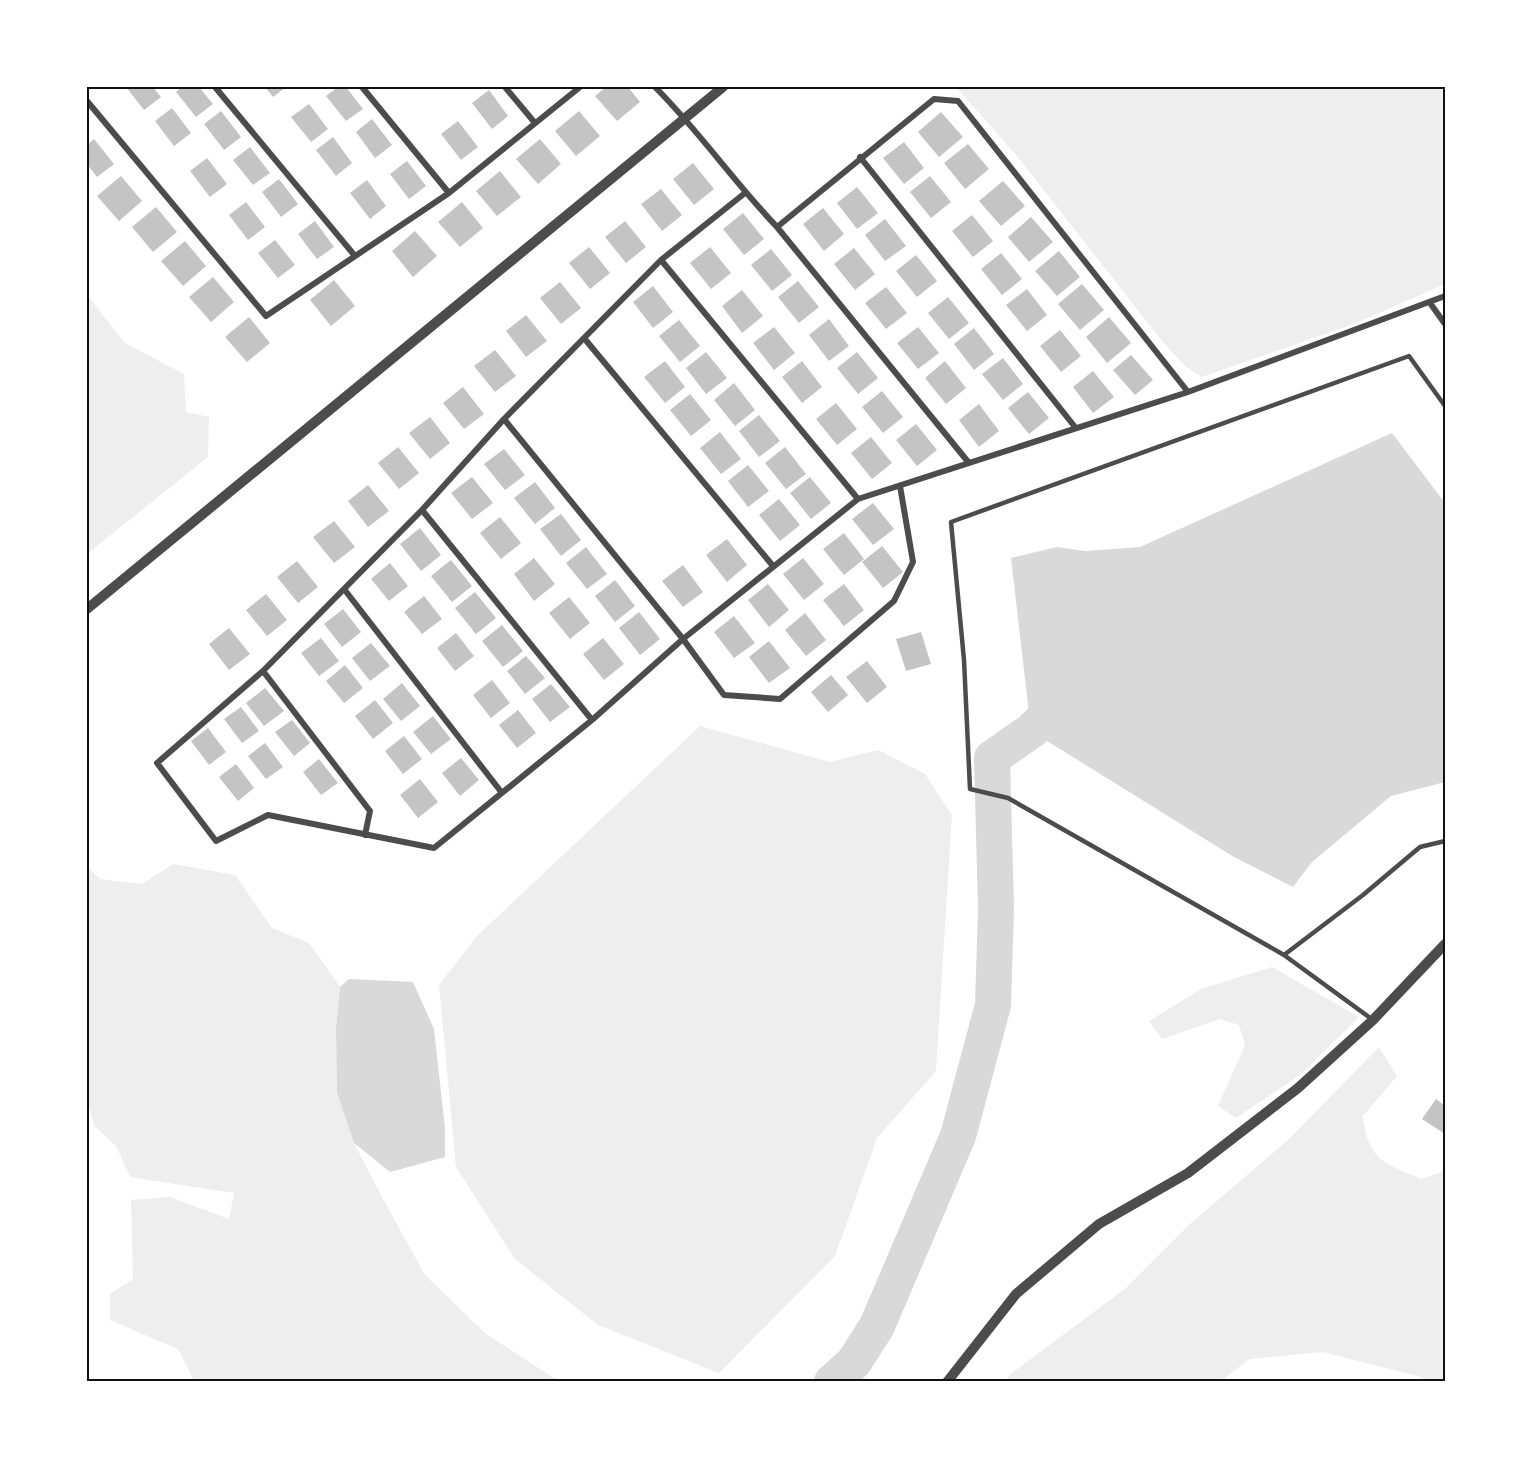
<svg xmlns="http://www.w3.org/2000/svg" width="1532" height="1469" viewBox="0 0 1532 1469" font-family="'Roboto Serif',serif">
<rect width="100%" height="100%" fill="#fff"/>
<path fill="#eee" d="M956,87h489v197l-91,40 -152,53 -17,-11 -23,-25 -145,-185z
M87,295l38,48 59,31 2,38 23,5 -1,40 -121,97z
M700,726l130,36 48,-12 47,24 27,41 -16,256 -59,67 -42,118 -116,117 -121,-48 -83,-66 -59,-92 -17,-182 38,-49z
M173,864l62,11 37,53 37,15 31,44 -4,41 1,65 17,50 29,56 42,76 61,59 74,48h-365l-17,-33 -68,-29v-26l23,-15 -2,-79 39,-3 59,22 5,-26 -104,-16 -14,-31 -22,-20 -7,-28v-232l13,13 42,5z
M1272,967l87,50 -59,58 -64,43 -18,-12 27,-61 -6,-20 -19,-6 -58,20 -13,-18 52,-32z
M1379,1047l18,29 -34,40c5,44 20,46 58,63l24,-8v211h-21l-3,-5 -98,-25 -73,7 -31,23h-211v-6l118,-88 64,-64 98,-84z"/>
<path fill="#d9d9d9" d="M1392,433l53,70v279l-54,14 -79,66 -19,25 -59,-30 -203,-126 -20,-173 46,-11 28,4 55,-4z
M349,979l64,3 21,47 11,99v29l-55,15 -36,-29 -17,-50 -1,-65 4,-41z"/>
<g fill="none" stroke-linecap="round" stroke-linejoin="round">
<path stroke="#d9d9d9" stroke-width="36" d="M832,1382l22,-20 23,-36 81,-190 35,-131 3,-96 -4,-151 39,-27 35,-34"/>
</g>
<path fill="#c4c4c4" d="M126,87h27l8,10 -17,13z
M182,87h17l14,17 -17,13 -20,-25z
M265,87h21l-13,10z
M338,87h8l17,22 -17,12 -20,-25z
M606,87h22l12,15 -23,19 -22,-25z
M489,90l19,26 -16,13 -20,-26z
M309,104l19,25 -17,13 -20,-25z
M172,108l19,25 -17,13 -19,-25z
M221,111l20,26 -17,13 -20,-26z
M579,111l21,25 -24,20 -21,-25z
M941,112l22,25 -24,20 -21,-25z
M372,119l20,26 -17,13 -19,-26z
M458,121l20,26 -17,13 -20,-26z
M333,137l19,26 -16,13 -20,-26z
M94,139l20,25 -17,13 -10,-13v-19z
M540,139l21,25 -23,20 -22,-25z
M904,142l20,26 -20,16 -21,-26z
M968,144l21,25 -24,20 -21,-26z
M250,147l20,26 -17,12 -20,-25z
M207,158l20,26 -17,13 -20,-26z
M407,161l19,25 -17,13 -19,-25z
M693,163l21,26 -20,16 -21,-26z
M500,171l21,26 -24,19 -21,-25z
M121,176l21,25 -23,20 -22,-25z
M930,176l21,26 -20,16 -21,-26z
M279,179l19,25 -17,13 -19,-25z
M367,180l19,26 -16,13 -20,-26z
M1003,181l22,25 -24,20 -22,-25z
M857,187l21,26 -21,16 -20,-26z
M661,189l21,26 -20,16 -21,-27z
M246,202l19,25 -17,13 -19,-25z
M462,202l21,26 -23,19 -22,-25z
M156,207l21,25 -24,20 -21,-25z
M823,208l21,26 -20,17 -21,-27z
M743,213l21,26 -20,16 -21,-26z
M972,215l21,26 -20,16 -21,-26z
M1031,217l22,25 -24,20 -21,-25z
M885,219l21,27 -21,15 -20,-26z
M315,221l19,26 -17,12 -19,-25z
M625,221l21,26 -20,16 -21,-26z
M415,231l22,25 -24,21 -21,-26z
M275,240l20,25 -17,13 -20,-25z
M185,241l21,25 -23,20 -22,-25z
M589,247l21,26 -20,16 -21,-26z
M710,247l21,26 -20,16 -21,-26z
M854,248l21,26 -20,16 -21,-26z
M771,249l21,26 -20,16 -21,-26z
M1059,251l21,26 -23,19 -22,-25z
M1001,253l21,26 -20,16 -21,-26z
M916,255l21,26 -20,16 -21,-26z
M213,277l21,25 -23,20 -22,-25z
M334,280l21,26 -24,20 -21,-26z
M798,281l21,26 -20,16 -21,-26z
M560,282l21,26 -20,16 -21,-26z
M1082,284l22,26 -24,20 -22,-26z
M653,286l20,26 -20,16 -20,-26z
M886,287l21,26 -21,16 -21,-26z
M1027,289l20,26 -20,16 -21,-26z
M742,290l21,26 -21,17 -20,-27z
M948,297l21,26 -20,16 -21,-26z
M526,315l21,26 -21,16 -20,-26z
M249,317l21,26 -23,19 -22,-25z
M1109,317l22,26 -24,20 -21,-26z
M829,319l20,27 -20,15 -20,-26z
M679,320l21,26 -20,16 -21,-26z
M774,327l21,26 -21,17 -21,-27z
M918,327l21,26 -21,16 -21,-26z
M974,328l20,26 -20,16 -20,-26z
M1060,330l21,26 -20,16 -21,-26z
M495,350l21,26 -21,16 -21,-26z
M706,352l21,26 -21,16 -20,-26z
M857,352l21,26 -20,16 -21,-26z
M1131,355l22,25 -18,15 -22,-25z
M1003,358l20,26 -20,16 -21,-26z
M665,361l20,26 -20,16 -21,-26z
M802,361l20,26 -20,16 -20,-26z
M945,361l21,27 -20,16 -21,-26z
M1093,371l21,26 -21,16 -20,-26z
M734,383l21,27 -20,16 -21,-26z
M463,387l21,27 -20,15 -21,-26z
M882,391l21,26 -20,16 -21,-26z
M1028,392l21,26 -20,16 -21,-26z
M690,394l21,26 -20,16 -21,-26z
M836,403l21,26 -20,16 -21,-26z
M979,404l20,27 -20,16 -20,-27z
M759,415l21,26 -21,16 -20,-26z
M430,417l20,26 -20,16 -21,-26z
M916,424l21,26 -20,16 -21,-26z
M720,432l21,27 -20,15 -21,-26z
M871,437l21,26 -20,16 -21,-26z
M398,447l21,26 -20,16 -21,-26z
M785,447l21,27 -20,15 -21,-26z
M504,449l21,26 -20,15 -21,-26z
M748,465l21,26 -21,16 -20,-26z
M472,477l21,26 -21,16 -21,-26z
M810,477l21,26 -20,16 -21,-26z
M535,482l20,26 -20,16 -21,-26z
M368,485l21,26 -21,16 -20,-26z
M779,499l21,26 -20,16 -21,-26z
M873,503l21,26 -21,16 -21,-26z
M561,514l20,26 -20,16 -21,-27z
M500,517l21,26 -20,16 -21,-26z
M334,521l21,26 -21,16 -21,-26z
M420,528l21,27 -20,16 -21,-27z
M844,533l20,26 -20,16 -21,-26z
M727,539l20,26 -20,17 -21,-27z
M882,546l21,26 -20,16 -21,-26z
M586,547l21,27 -20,15 -21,-26z
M534,558l21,26 -21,17 -20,-27z
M803,558l21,26 -20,16 -21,-26z
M451,560l21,26 -20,16 -21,-26z
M297,561l21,26 -20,16 -21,-26z
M390,563l18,23 -19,15 -18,-22z
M683,565l20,27 -20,15 -21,-26z
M615,580l20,26 -20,16 -20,-26z
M768,584l21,26 -20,17 -21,-27z
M844,584l20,26 -20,16 -21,-26z
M475,592l21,26 -20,16 -21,-26z
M266,594l21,26 -20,16 -21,-26z
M424,596l18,23 -20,15 -18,-22z
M569,597l21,26 -20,16 -21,-26z
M343,609l18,23 -19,15 -18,-23z
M639,612l21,27 -20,16 -21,-27z
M805,613l21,27 -20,16 -21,-26z
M734,616l21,27 -21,15 -20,-26z
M502,625l21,26 -20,16 -21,-26z
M229,628l21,26 -21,16 -20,-26z
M921,632l10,32 -25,7 -10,-32z
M456,633l18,23 -19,15 -18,-23z
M321,638l18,23 -20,15 -18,-23z
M603,638l21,26 -20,16 -21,-26z
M769,641l21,27 -21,15 -20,-26z
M371,643l19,23 -20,15 -18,-23z
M526,656l19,22 -20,16 -18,-23z
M867,661l20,26 -20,16 -21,-26z
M345,665l18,23 -19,15 -18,-22z
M831,675l17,20 -20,17 -17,-20z
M492,680l18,23 -19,15 -18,-23z
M402,683l18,23 -19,15 -18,-22z
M551,684l19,23 -20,15 -18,-23z
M265,688l19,23 -20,15 -18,-23z
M375,700l18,23 -20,16 -18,-23z
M241,707l18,24 -17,12 -18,-24z
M518,710l18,23 -19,15 -18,-23z
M433,716l18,23 -20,15 -18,-22z
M292,720l18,23 -16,13 -19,-24z
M208,728l18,24 -17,13 -18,-24z
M404,736l18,23 -19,15 -18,-23z
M265,743l18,24 -17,12 -18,-23z
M461,758l18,22 -19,16 -18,-23z
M319,759l19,24 -17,12 -18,-23z
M236,764l18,24 -16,13 -19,-24z
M420,779l18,23 -20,16 -18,-23z
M1436,1099l9,7v28l-23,-15z"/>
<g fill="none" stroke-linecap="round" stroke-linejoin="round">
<path stroke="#4c4c4c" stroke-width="4.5" d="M1284,955l79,-60 57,-48 25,-6
M1373,1020l-89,-65 -276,-157 -38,-9 -6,-129 -13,-138 458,-166 36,50"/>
<path stroke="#4c4c4c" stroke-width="6" d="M215,87l140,169
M362,87l87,106
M505,87l30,36
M655,87c44,44 79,95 122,140l192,236
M87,101l179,215 183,-123 131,-106
M860,157l215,270
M745,193l-84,67 -157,159 -82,91 -159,161 -106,92 59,78 52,-26 166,33 158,-128 91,-81 175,-140 330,-107 257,-96
M777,227l157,-128 24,2 230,291
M661,260l197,239
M1430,303l15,21
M584,338l189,228
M504,419l179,220 41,56 56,4 114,-98 19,-39 -13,-76
M422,510l170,210
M344,589l158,204
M263,671l107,140 -5,24"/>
<path stroke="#4c4c4c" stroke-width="10" d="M87,609l636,-522
M947,1382l69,-88 83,-70 89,-51 110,-85 75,-68 72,-76"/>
</g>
<rect width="1532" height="1469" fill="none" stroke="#ffffff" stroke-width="177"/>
<rect x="88" y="88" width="1356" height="1292" fill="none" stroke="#111" stroke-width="2"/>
</svg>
